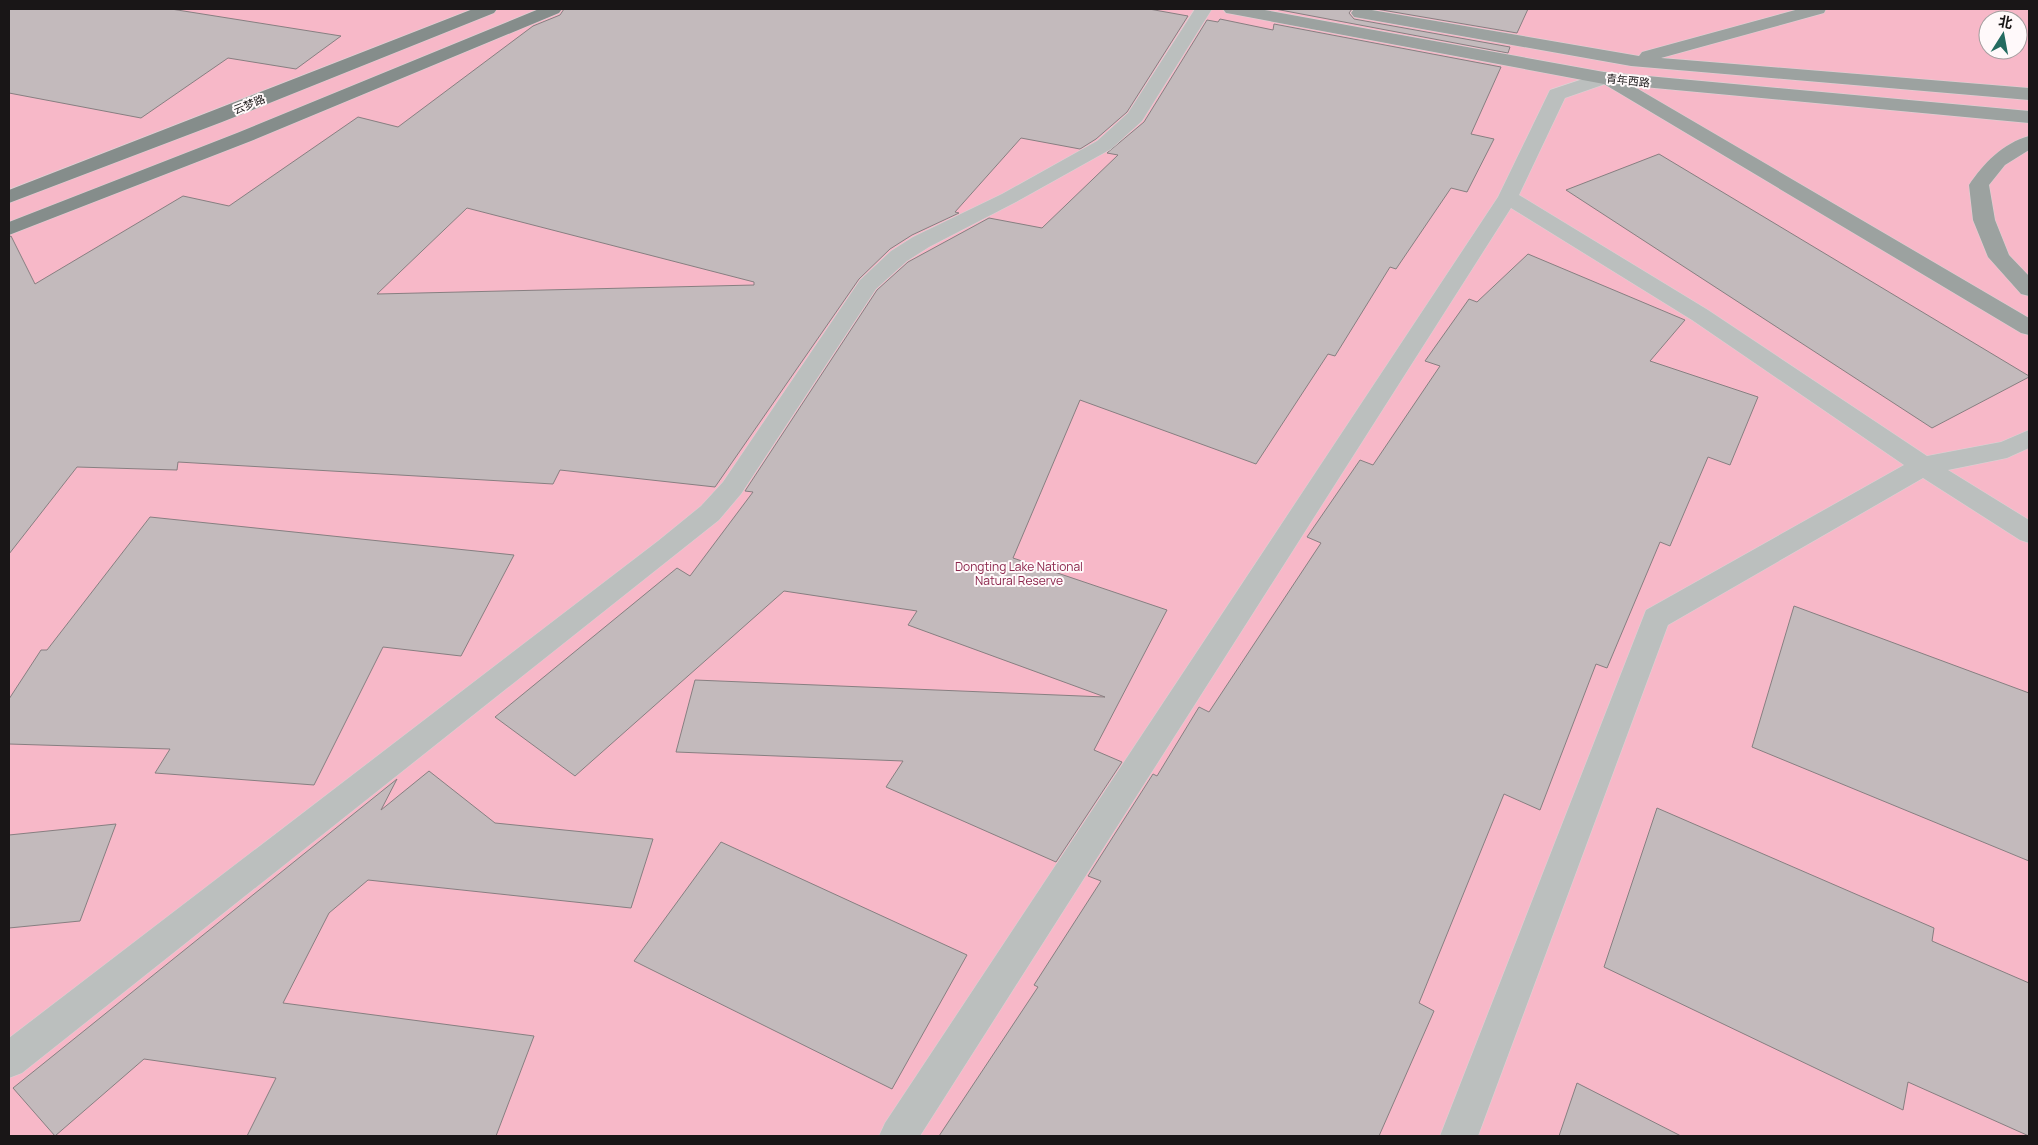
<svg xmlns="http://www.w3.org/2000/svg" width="2038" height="1145" viewBox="0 0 2038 1145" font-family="Manrope,'Noto Sans SC',sans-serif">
<rect width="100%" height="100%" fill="#fff9fa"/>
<path fill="#f7b8c8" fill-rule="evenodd" d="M9,9h2020v1127h-2020zM1988,20h30v30h-30z"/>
<path fill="#c3babc" stroke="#877f81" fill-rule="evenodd" d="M9,9h162l170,27 -45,33 -68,-11 -87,60 -132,-25z
M564,9h585l39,7 -61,96 -31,27 -16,10 -59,-11 -66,74 4,1 -47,22 -22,14 -31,30 -144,208 -155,-17 -7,14 -375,-22 -1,8 -100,-3 -68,87v-317l2,-1 24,48 148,-88 46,10 129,-89 40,10 135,-101 27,-11zM467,208l287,74v3l-377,9z
M1275,9h77l-3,4 5,6 156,28 -2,6z
M1376,9h152l-11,24z
M1220,19l53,11 1,-6 227,43 -30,67 23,5 -27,53 -16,-4 -55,81 -6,-2 -55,89 -7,-2 -72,110 -176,-64 -67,158 154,52 -73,140 28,12 -66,100 -170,-75 17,-26 -227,-9 19,-72 410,17 -197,-72 9,-14 -133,-20 -209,185 -80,-59 182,-149 13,8 63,-84 -8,-1 132,-201 31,-28 81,-44 53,10 76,-73 -11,-2 37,-31 63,-102 11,2z
M1659,154l370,222v1l-97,51 -366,-238z
M1528,254l157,66 -35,41 108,36 -28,68 -22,-8 -38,89 -10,-4 -53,126 -11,-4 -56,146 -36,-16 -85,209 15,8 -55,125h-440l99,-149 -4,-2 67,-104 -13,-5 65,-102 4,2 42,-69 10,5 112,-169 -14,-6 53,-77 13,5 67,-99 -15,-5 44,-62 8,3z
M150,517l364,38 -53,101 -78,-9 -69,138 -159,-12 15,-24 -161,-5v-45l32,-49h6z
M1794,606l235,87v168l-277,-114z
M429,771l66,52 158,16 -22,69 -263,-28 -39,33 -46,90 251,33 -38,100h-249l29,-58 -132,-19 -89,77 -42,-48 384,-309 -16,31z
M1657,808l277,120 -2,13 97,42v153l-121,-54 -5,28 -299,-143z
M116,824l-36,97 -71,7v-93z
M721,842l246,113 -75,134 -258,-128z
M1577,1083l104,53h-122z"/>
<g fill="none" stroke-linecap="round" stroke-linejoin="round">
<defs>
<path id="minor" d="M1195,9h17l-70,112 -31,28 -95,53 -87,45 -22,14 -31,28 -135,205 -22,26 -697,553 -13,5v-40l649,-497 43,-35 22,-24 137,-202 31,-29 22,-14 89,-43 95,-53 31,-28z
M1604,72l7,2 2,4 -2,4 -46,16 -46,97 189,115 219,146 74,-14 28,-12v18l-22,10 -59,12 81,50v23l-9,-3 -97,-62 -255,147 -190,511h-38l206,-526 258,-145 -212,-145 -181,-112 -591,928h-41l6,-13 613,-926 50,-103 2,-4z"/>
<path id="secondary" d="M1223,9h36l345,63 425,39v12l-396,-37 396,232v17l-8,-2 -417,-249 -372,-70 -6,-1z
M1354,9h12l273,47 3,-4 157,-43h27l-2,4 -163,45 368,30v12l-398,-34 -271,-48 -6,-1 -3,-4z
M2029,136v14l-24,15 -16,20 6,35 14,35 20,21v20l-8,-2 -33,-37 -15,-37 -4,-35c14,-21 34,-42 60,-49z"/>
<path id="primary" d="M473,9h24l-3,4 -272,109 -213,81v-13z
M539,9h23l-3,4 -308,128 -242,94v-13l228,-89z"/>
</defs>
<use href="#minor" stroke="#dad5d6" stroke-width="1"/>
<use href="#secondary" stroke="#dad5d6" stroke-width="1"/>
<use href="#primary" stroke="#dad5d6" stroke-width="1"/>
<use href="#minor" fill="#bbbfbe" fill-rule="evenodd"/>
<use href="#secondary" fill="#9ca2a0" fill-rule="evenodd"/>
<use href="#primary" fill="#858d8b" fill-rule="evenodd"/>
</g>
<g text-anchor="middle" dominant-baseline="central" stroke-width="4" stroke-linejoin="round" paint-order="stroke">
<g font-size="11" fill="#191617" stroke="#fff9fa">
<text transform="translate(1628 80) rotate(6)">青年西路</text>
<text transform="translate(249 104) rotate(-22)">云梦路</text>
</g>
<g font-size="12" fill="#8b254b" stroke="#fff9fa">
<text x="1019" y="566">Dongting Lake National<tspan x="1019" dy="14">Natural Reserve</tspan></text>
</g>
</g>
<rect width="2038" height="1145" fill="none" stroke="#191617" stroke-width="20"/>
<g transform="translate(2003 35) rotate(11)"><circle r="24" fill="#fff9fa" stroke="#a39e9f"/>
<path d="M0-4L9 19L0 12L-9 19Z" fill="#246b60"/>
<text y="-8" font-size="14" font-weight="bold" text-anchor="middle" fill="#191617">北</text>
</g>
</svg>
